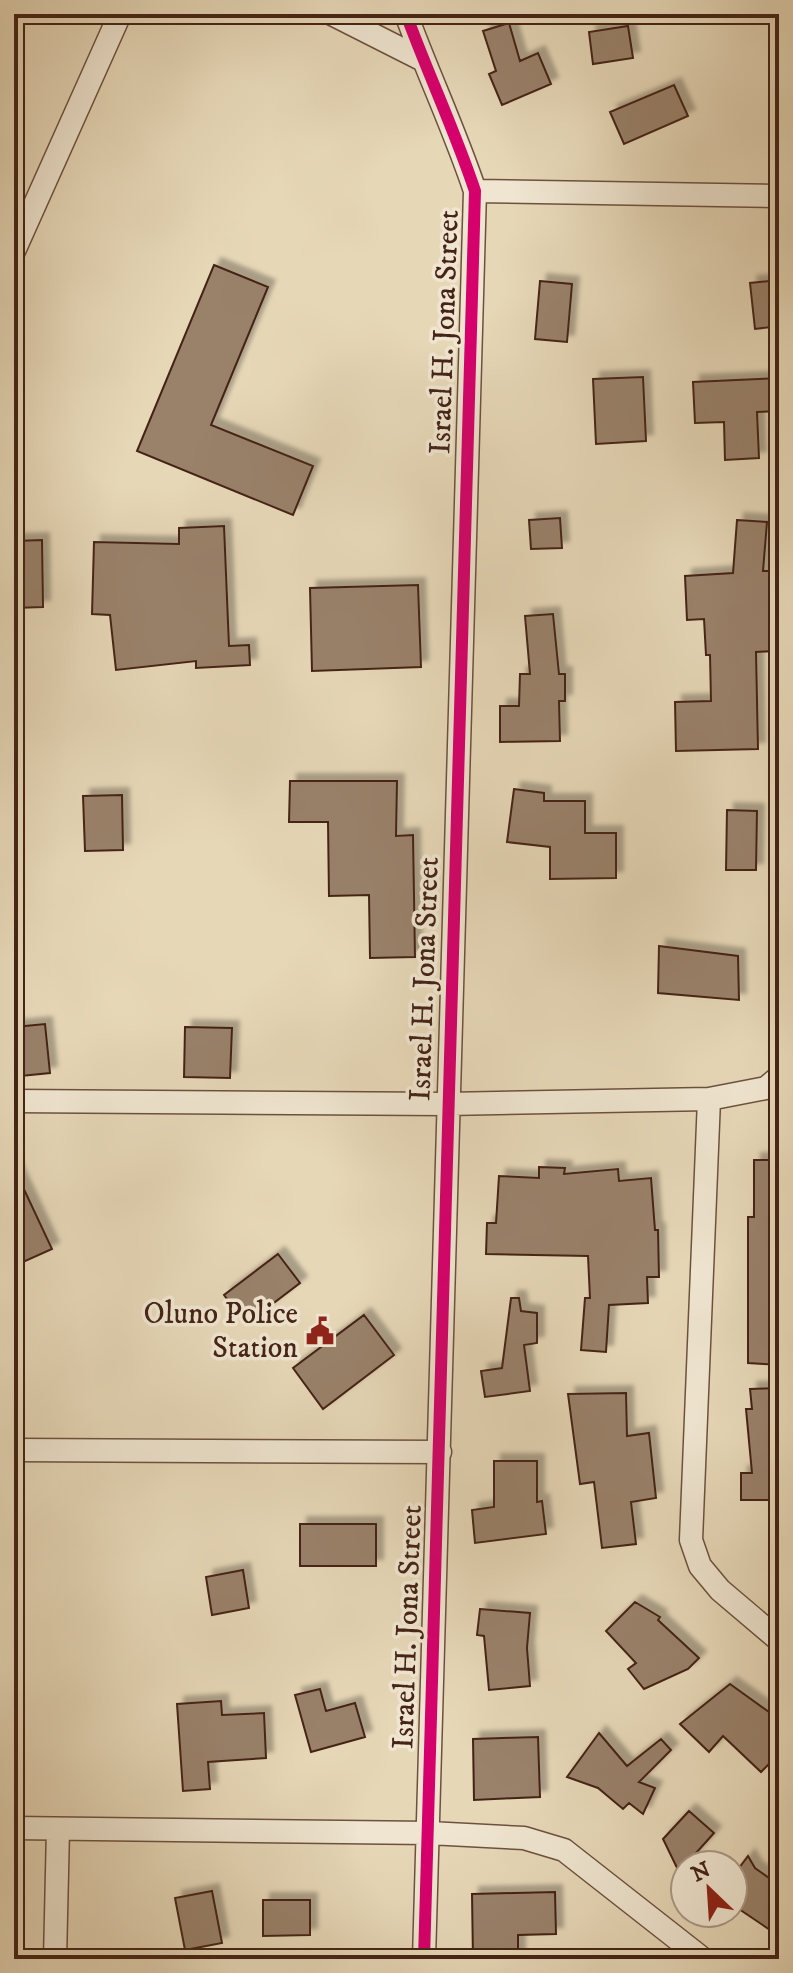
<svg xmlns="http://www.w3.org/2000/svg" width="793" height="1973" viewBox="0 0 793 1973" font-family="'IM FELL DW Pica',serif">
<defs>
<filter id="shadow"><feDropShadow dx="7" dy="-7" stdDeviation="2" flood-color="#0004"/></filter>
</defs>
<rect width="100%" height="100%" fill="#e6d7b7"/>
<filter id="stains"><feTurbulence type="fractalNoise" baseFrequency=".0025" numOctaves="4"/><feColorMatrix values="0 0 0 0 .2 0 0 0 0 .09 0 0 0 0 .02 0 0 0 .5 -.17"/></filter>
<radialGradient id="worn" r=".72"><stop offset=".6" stop-color="#630" stop-opacity="0"/><stop offset="1" stop-color="#630" stop-opacity=".3"/></radialGradient>
<path fill="#99816a" stroke="#452416" stroke-width="2" filter="url(#shadow)" d="M509,23l11,38 18,-8 13,31 -49,21 -13,-31 7,-3 -13,-40z
M628,26l5,32 -40,6 -4,-32z
M674,85l14,31 -64,28 -14,-32z
M214,265l54,22 -57,138 102,41 -20,49 -156,-64z
M779,280v46l-24,3 -5,-46z
M540,281l32,3 -5,58 -32,-3z
M643,377l3,64 -50,3 -3,-65z
M779,378v33l-22,1 2,46 -34,2 -1,-38 -29,1 -2,-41z
M560,518l2,30 -31,1 -2,-29z
M737,520l30,2 -4,49h8l4,80 -19,1 2,97 -82,2 -1,-49 36,-1 -1,-46h-4l-2,-36 -17,1 -2,-44 48,-3z
M224,526l5,120 20,-1 1,20 -54,3v-7l-80,9 -6,-55 -18,-1 2,-72 85,2v-16z
M42,540l1,67 -29,1v-67z
M418,585l3,82 -109,4 -2,-83z
M553,614l6,60h6v27h-6l1,40 -60,1v-36h19l1,-32h10l-5,-58z
M290,781h107l-1,55 17,-1 2,122 -45,1 -1,-63 -40,1 -1,-74h-39z
M514,789l30,4v8h41v32h31v45l-66,1v-32l-43,-5z
M122,795l1,55 -38,1 -2,-55z
M727,810l30,1 -1,59h-30z
M659,946l79,10 1,44 -81,-7z
M45,1024l5,49 -29,3 -6,-49z
M185,1027l47,1 -2,50 -46,-1z
M754,1160h25v205l-31,-2v-146h6z
M539,1167l26,1 -1,6 54,-5 1,12 32,-3 4,52h3l1,47h-12l1,26 -39,2 -3,47 -25,-2 4,-52h5l-2,-42 -102,-2 1,-31h9l3,-47 40,2z
M14,1168l38,81 -38,17z
M278,1254l22,29 -54,41 -22,-29z
M511,1298h8l2,13 16,2v30l-13,2 6,46 -45,6 -4,-26 21,-3z
M364,1315l30,40 -71,54 -30,-41z
M779,1388v112h-38v-27h11l-6,-64h6l-2,-20z
M626,1393l1,43 22,-3 7,65 -25,4 5,42 -34,4 -8,-66 -14,2 -12,-90z
M494,1461h43v41l5,-1 4,33 -71,9 -3,-33 22,-3z
M300,1524h76v42h-76z
M243,1570l6,38 -37,7 -6,-38z
M635,1602l25,15 -2,3 41,38 -11,11 -44,20 -16,-20 8,-6 -30,-32z
M480,1609l50,4 -3,35 3,38 -41,4 -5,-54 -7,-1z
M730,1684l39,28 10,12v12l-8,10 7,9 -17,17 -38,-36 -14,16 -29,-28z
M320,1689l6,22 29,-8 10,34 -54,15 -16,-57z
M221,1701l1,14 42,-2 2,45 -58,4 2,27 -27,2 -6,-87z
M599,1733l28,33 34,-27 10,11 -32,32 16,6 -12,26 -14,-11 -6,6 -25,-21 -31,-11z
M538,1737l2,60 -66,3 -1,-61z
M689,1811l25,22 -35,39 -16,-33z
M748,1856l7,12 24,17v51l-46,-31v-29z
M212,1891l10,52 -37,7 -10,-52z
M555,1892l1,42 -38,1v24h-45l-1,-65z
M263,1900h47v35l-47,1z"/>
<g fill="none" stroke-linecap="round" stroke-linejoin="round">
<defs>
<path id="minor" d="M332,14l91,46
M406,14c22,60 49,117 69,177l-51,1768
M475,191l304,5
M14,251l106,-237
M709,1099l57,-11 13,-11
M14,1101l433,3 262,-5 -18,441 9,26 20,24 59,50
M14,1450l426,2
M14,1828l415,5 95,5 40,12 139,109
M55,1959l3,-130"/>
</defs>
<use href="#minor" stroke="#6d513e" stroke-width="25"/>
<use href="#minor" stroke="#efe5d0" stroke-width="22"/>
<defs>
<path id="cycleway" d="M406,14c22,60 49,117 69,177l-51,1768"/>
</defs>
<use href="#cycleway" stroke="#efe5d0" stroke-width="17"/>
<use href="#cycleway" stroke="#d6006c" stroke-width="12"/>
</g>
<defs>
<symbol id="civic-bare" viewBox="-9 -9 18 18"><path d="M-.6-6.5H3V-4.5H.6V-3L4-1V1h2V6H-6V1h2V-1L-.6-3ZM-1.2 2.5V6h2.4V2.5Z" fill="#8f2418" stroke="#efe5d0" stroke-width="2.5" paint-order="stroke"/></symbol>
</defs>
<g fill-rule="evenodd">
<use href="#civic-bare" x="300" y="1311" width="40" height="40"/>
</g>
<g text-anchor="middle" dominant-baseline="central" stroke-width="7" stroke-linejoin="round" paint-order="stroke">
<g font-size="30" fill="#452416" stroke="#efe5d0">
<text transform="translate(445 332) rotate(-88)">Israel H. Jona Street</text>
<text transform="translate(425 979) rotate(-88)">Israel H. Jona Street</text>
<text transform="translate(408 1627) rotate(-88)">Israel H. Jona Street</text>
</g>
<g font-size="30" fill="#452416" stroke="#efe5d0" text-anchor="end">
<text x="298" y="1314">Oluno Police<tspan x="298" dy="34">Station</tspan></text>
</g>
</g>
<rect width="793" height="1973" fill="none" stroke="#e6d7b7" stroke-width="48"/>
<rect x="16" y="16" width="761" height="1941" fill="none" stroke="#452416" stroke-width="4"/>
<rect x="24" y="24" width="745" height="1925" fill="none" stroke="#452416" stroke-width="2"/>
<g transform="translate(709 1889) rotate(335)"><circle r="38" fill="#efe5d0" stroke="#ab9886" stroke-width="2"/>
<path d="M0-6L14 30L0 20L-14 30Z" fill="#8f2418"/>
<text y="-12" font-size="22" font-weight="bold" text-anchor="middle" fill="#452416">N</text>
</g>
<rect width="100%" height="100%" filter="url(#stains)"/>
<rect width="100%" height="100%" fill="url(#worn)"/>
</svg>
